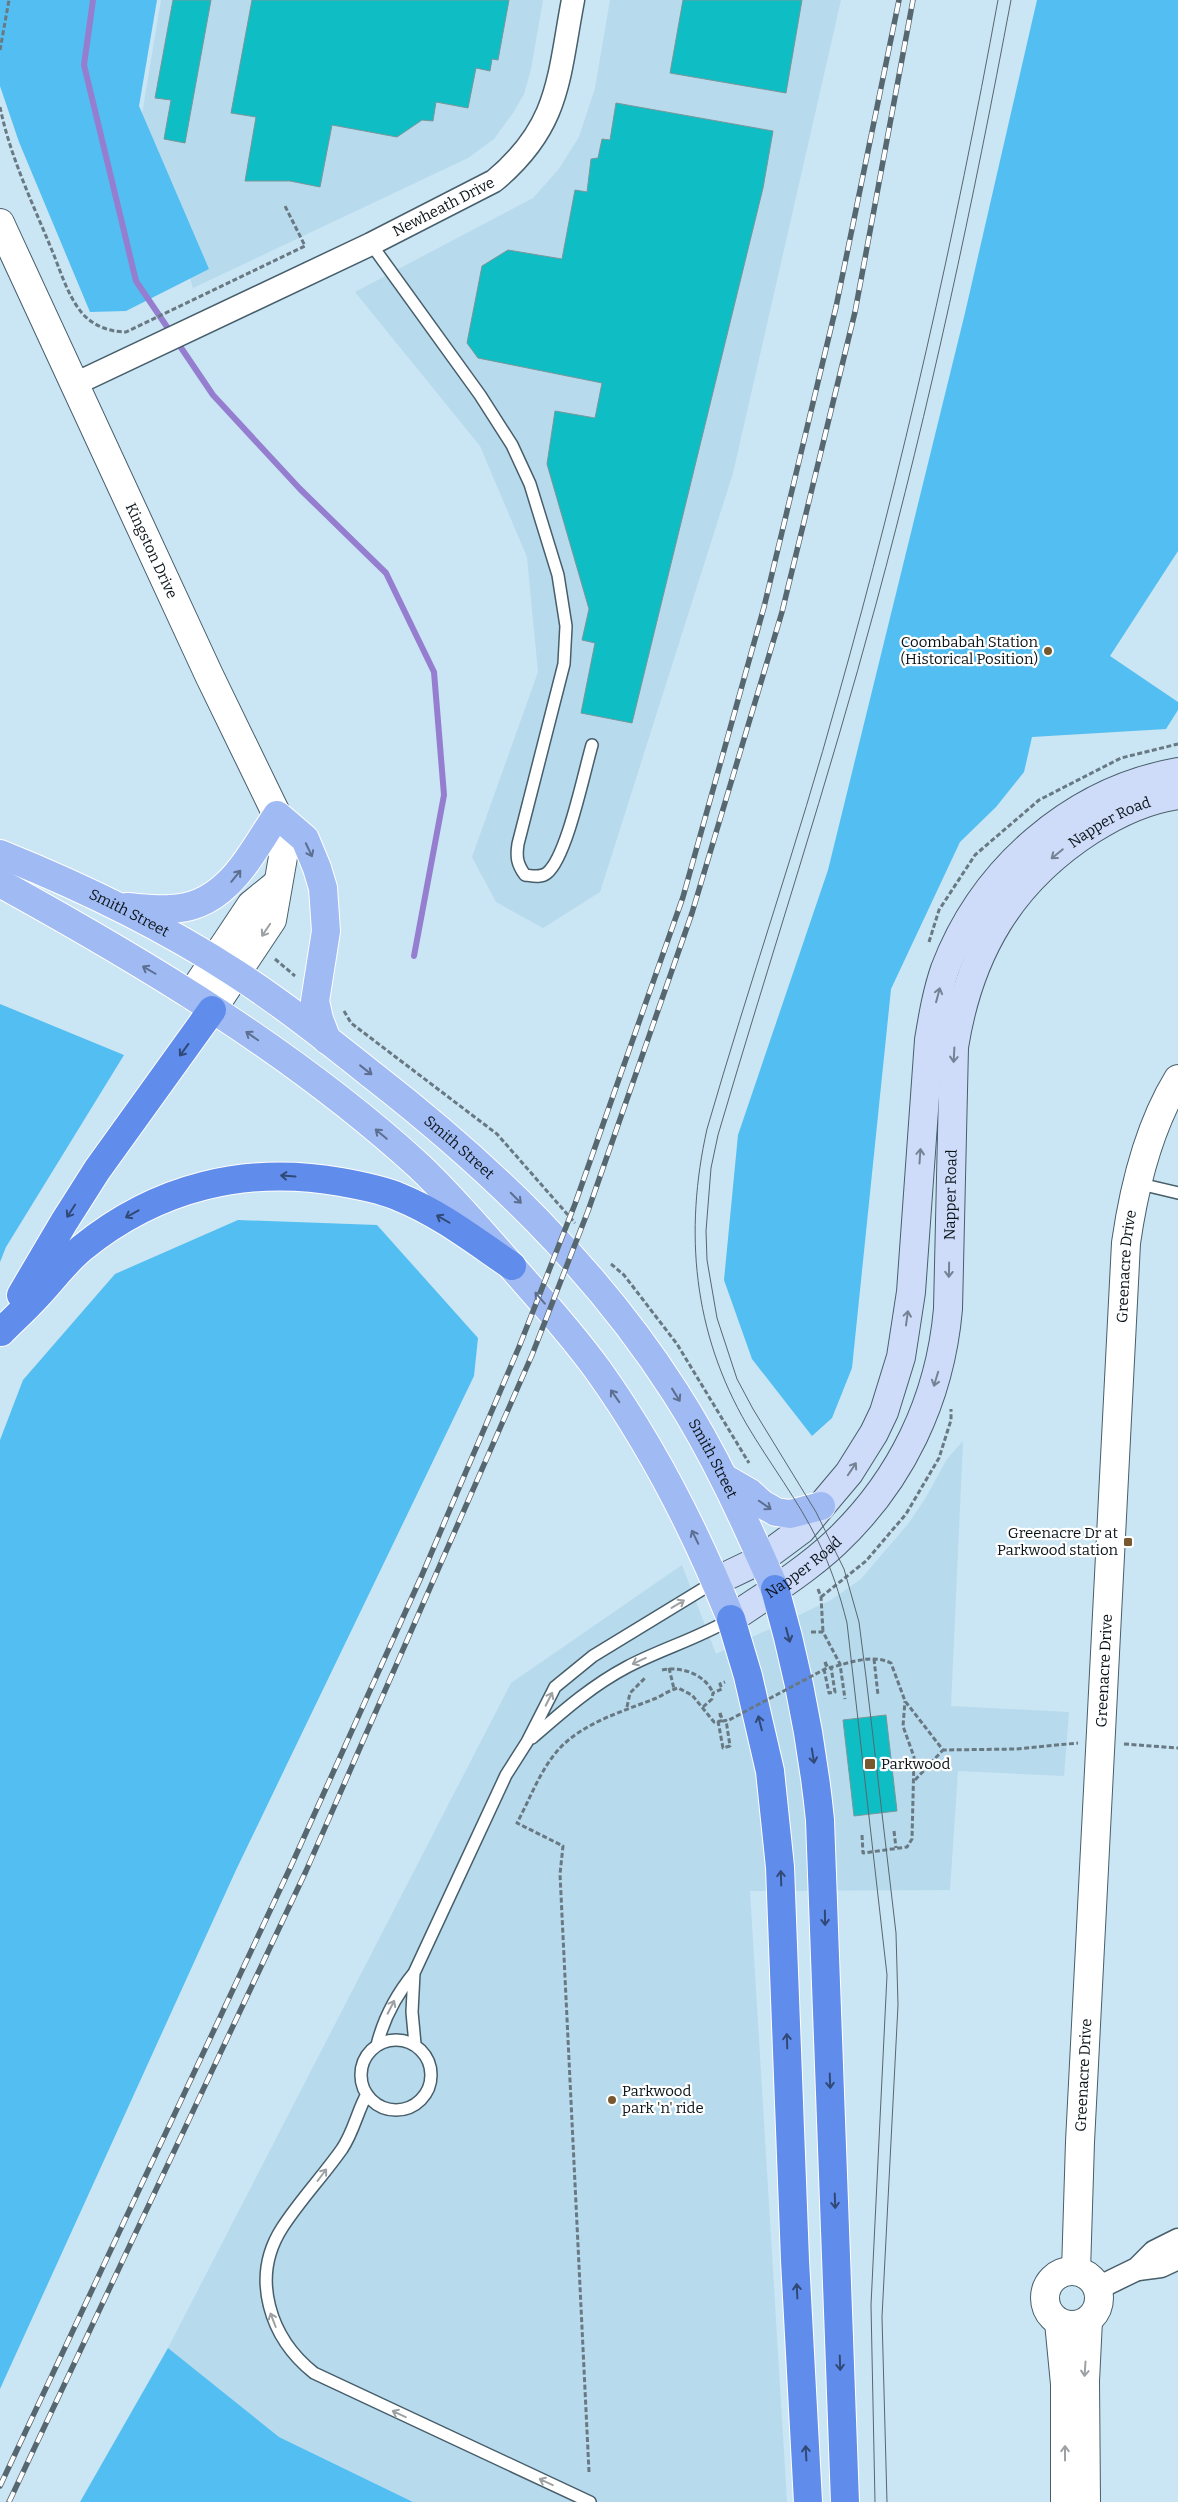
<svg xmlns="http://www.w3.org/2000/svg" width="1178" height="2502" viewBox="0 0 1178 2502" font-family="Bitter,serif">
<rect width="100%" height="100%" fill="#cae5f3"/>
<path fill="#b8daed" d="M161,0h382l-12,69 -7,25 -11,19 -19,26 -26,19 -275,130 -51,-174z
M610,0h231l-108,473 -133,419 -57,36 -47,-26 -24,-45 66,-185 -11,-115 -47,-111 -125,-154 178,-94 25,-28 21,-33 16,-49z
M963,1441l-12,265 118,6 -5,64 -106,-5 -8,119 -200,1 37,611h-374l-134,-65 -111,-89 343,-665 171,-118 34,89 115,-54 30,-21 47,-55 17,-25 22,-40z"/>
<path fill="#53bef1" d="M0,0h157l-18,106 70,163 -83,42 -36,1 -71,-170 -19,-56z
M1037,0h141v551l-68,105 68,46v8l-12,19 -134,8 -8,35 -28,35 -36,35 -69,147 -39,379 -20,50 -20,18 -60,-77 -28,-79 14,-145 90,-265 137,-557z
M0,1004l124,51 -118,192 -6,15z
M238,1220l139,5 101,113 -4,38 -238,494 -236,519v-949l23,-60 92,-106z
M168,2348l111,89 134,65h-333z"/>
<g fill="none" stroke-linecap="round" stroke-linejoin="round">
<path stroke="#957ed0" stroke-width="6" d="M93,0l-9,65 52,216 77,114 87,94 86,84 48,99 10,123 -30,161"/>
</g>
<path fill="#0fbdc5" stroke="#789799" d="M173,0h38l-26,143 -21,-4 7,-39 -16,-2z
M252,0h257l-11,60 -6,-1 -2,12 -14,-3 -8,40 -32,-6 -3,19 -11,-1 -25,17 -65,-12 -12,62 -30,-6h-45l11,-64 -25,-4z
M683,0h119l-16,93 -116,-20z
M616,103l157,28 -10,57 -131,535 -51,-10 14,-70 -13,-3 7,-31 -42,-145 8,-53 40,7 7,-35 -124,-25 -11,-15 15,-77 26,-16 54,9 13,-69 12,2 4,-33 7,-1 4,-19 8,1z
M886,1715l11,96 -43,5 -11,-96z"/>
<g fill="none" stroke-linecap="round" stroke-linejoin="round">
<defs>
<path id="service" d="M371,244l109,151 32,50 18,39 28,91 8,51 -2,38 -46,180c-2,13 -1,20 7,31 8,1 16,3 22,-2 20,-16 37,-101 45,-128
M1136,1183l42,10
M532,1738c30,-26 59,-52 95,-71 34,-18 70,-28 104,-48
M414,1973l-2,39 3,32
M361 2075a35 35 0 1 1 70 0a35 35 0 1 1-70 0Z
M377,2045c7,-28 19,-50 37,-72l92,-198 21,-33 28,-55 38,-31 123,-75
M367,2094c-10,18 -13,37 -25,55 -19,27 -42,51 -60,79 -32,50 -12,110 32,145l276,129"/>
<g id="minor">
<path id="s1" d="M75,384l296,-140 123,-63c66,-55 64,-102 79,-181"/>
<path d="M1138,2269l23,-3 17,-8"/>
<path d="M1098,2288l39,-19 17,-17 24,-12"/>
</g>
<g id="tertiary">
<path id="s2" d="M0,223l209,452 68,140 6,42 -11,63 -60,90"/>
<path d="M191,995l60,-90 27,-22"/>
<circle cx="1072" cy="2298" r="27"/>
<path id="s3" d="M1076,2271l4,-129 46,-899c8,-56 22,-115 52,-164"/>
<path d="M1059,2322l6,62v118"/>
<path d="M1086,2502l-1,-121 3,-61"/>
</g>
<g id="secondary">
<path d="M716,1581l46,-22 39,-29 48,-57 25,-40 10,-21 17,-55 10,-65 18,-252c4,-24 8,-48 16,-71 38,-100 127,-178 233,-197"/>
<path id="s4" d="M731,1619c35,-24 73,-47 104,-76 66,-62 105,-143 113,-234l6,-262c15,-94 56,-165 137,-217 25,-16 57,-31 87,-35"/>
</g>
<g id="primary">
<path id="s5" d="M0,854c82,33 161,71 235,119 48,31 93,67 137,102 117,91 223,192 303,317 40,62 70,129 100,197"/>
<path d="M0,883c147,81 295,170 419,283 34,32 63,67 94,102 29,33 59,66 85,102 55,77 98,162 133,249"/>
<path d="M127,907c14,1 29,3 43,2 56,-1 80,-54 107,-94l28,24 12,29 6,20 3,43 -11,70 4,18 8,21"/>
<path d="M724,1478l26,15 12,11 14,8 14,2 31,-8"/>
</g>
<path id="motorway" d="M21,1295l43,-73 33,-52 115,-160
M1,1332c12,-12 25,-24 37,-37 15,-16 27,-33 44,-47 75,-61 164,-83 259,-66 20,4 40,7 58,15 42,17 76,44 113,69
M775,1589c22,76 37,152 45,231l25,682
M731,1619l17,57 22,95 10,96 15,393 13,242"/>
</defs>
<use href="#service" stroke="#475e6b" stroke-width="14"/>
<use href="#minor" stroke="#475e6b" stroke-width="25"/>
<use href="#tertiary" stroke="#475e6b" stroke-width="30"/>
<use href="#secondary" stroke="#475e6b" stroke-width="30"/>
<use href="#primary" stroke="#fff" stroke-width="30"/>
<use href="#motorway" stroke="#fff" stroke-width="30"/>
<path stroke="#687983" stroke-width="3" stroke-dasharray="5 2.5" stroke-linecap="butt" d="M0,50l9,-50
M0,107c10,49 32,95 51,141 9,21 16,47 31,65 11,13 28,19 44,19l179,-86 -20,-40
M929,942l10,-32 36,-55 64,-55 82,-42 57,-14
M275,959l20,17
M344,1011l7,12 146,111 78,89
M611,1264l13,11 53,69 72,119
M818,1589l3,8 2,35
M821,1597l45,-36 40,-47 33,-56 12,-38v-11
M811,1632h12l17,32 5,35
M874,1659l4,36
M825,1662l3,6c20,-4 42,-15 63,-5l14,38 38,49 73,-1 62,-6
M669,1668l5,21
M824,1669l5,24 6,-1 -4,-25
M662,1670c19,-4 43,4 51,23
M627,1707l3,-14 15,-15
M703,1707l9,-8 1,-6 9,-4 -2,-5 5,-2
M718,1721l5,27 7,-2 -4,-26
M1124,1744l54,4
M915,1780l28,-30
M894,1831l2,17
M862,1835l1,18 44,-6 5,-8 2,-82 -11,-31 2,-25
M589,2472l-29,-598 3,-28 -46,-23c13,-24 23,-53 42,-74 24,-26 62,-37 95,-50 8,-3 15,-9 24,-11l14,7 22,27 7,-1 -1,-8"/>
<use href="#service" stroke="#fff" stroke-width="11"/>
<use href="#minor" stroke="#fff" stroke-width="22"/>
<use href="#tertiary" stroke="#fff" stroke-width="28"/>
<use href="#secondary" stroke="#cfdcf9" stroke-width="28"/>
<use href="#primary" stroke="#a0baf3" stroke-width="28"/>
<use href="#motorway" stroke="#608ceb" stroke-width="28"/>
<path stroke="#576770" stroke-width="1" d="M875,2502l-4,-197 16,-330 -40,-352c-7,-28 -16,-56 -29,-82 -20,-41 -48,-77 -71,-116 -54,-93 -63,-193 -40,-296 42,-145 91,-287 131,-432 65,-230 117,-462 160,-697
M887,2502l-5,-185 16,-312 -2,-72 -30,-256 -7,-55 -15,-53 -28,-57 -63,-103 -16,-30 -20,-61 -10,-58 -1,-29 5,-63 7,-33c52,-177 110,-353 158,-531 54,-199 97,-401 135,-604"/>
<defs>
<path id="rail" d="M0,2486l291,-620 131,-291 97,-228 56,-143 108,-307 81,-290 72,-300 63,-307
M9,2502l297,-631 226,-516 56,-144 104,-298 90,-301 73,-300 58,-312"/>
</defs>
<use href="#rail" stroke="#576770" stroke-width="5.5"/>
<use href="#rail" stroke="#fff" stroke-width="4" stroke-dasharray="11" stroke-linecap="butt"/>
<path stroke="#687983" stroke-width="3" stroke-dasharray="5 2.5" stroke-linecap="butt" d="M720,1713l3,8 6,-1 98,-52 -2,-6"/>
</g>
<defs><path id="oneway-shaft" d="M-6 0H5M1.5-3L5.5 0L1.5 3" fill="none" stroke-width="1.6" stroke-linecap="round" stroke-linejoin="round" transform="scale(1.25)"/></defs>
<g stroke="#5c6f90">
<use href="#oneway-shaft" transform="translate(309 850) rotate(65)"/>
<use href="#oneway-shaft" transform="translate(236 876) rotate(-51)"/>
<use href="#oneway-shaft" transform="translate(149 970) rotate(-150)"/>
<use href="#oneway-shaft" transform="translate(252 1036) rotate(-145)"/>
<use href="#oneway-shaft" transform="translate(366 1070) rotate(38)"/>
<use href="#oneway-shaft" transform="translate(381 1134) rotate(-140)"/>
<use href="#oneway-shaft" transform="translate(516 1198) rotate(45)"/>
<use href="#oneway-shaft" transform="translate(540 1298) rotate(-131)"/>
<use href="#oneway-shaft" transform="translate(676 1395) rotate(58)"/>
<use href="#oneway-shaft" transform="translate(615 1396) rotate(-125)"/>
<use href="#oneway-shaft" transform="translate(765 1505) rotate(35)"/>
<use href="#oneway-shaft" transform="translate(695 1537) rotate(-116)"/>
</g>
<g stroke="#768294">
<use href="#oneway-shaft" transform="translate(1057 854) rotate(141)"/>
<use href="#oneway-shaft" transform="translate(938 995) rotate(-75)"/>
<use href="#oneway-shaft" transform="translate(954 1055) rotate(93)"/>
<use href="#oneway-shaft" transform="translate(920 1156) rotate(-86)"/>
<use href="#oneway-shaft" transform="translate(949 1270) rotate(91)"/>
<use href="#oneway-shaft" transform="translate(907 1318) rotate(-82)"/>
<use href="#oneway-shaft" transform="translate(936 1379) rotate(107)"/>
<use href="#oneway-shaft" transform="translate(852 1469) rotate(-56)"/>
</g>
<g stroke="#9da1a3">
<use href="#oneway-shaft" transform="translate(266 930) rotate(124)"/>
<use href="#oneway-shaft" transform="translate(678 1604) rotate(-31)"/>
<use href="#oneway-shaft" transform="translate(639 1661) rotate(155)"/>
<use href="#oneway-shaft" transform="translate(549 1699) rotate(-63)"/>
<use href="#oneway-shaft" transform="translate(391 2007) rotate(-63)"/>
<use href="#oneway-shaft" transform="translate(322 2175) rotate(-53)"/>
<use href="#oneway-shaft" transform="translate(273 2320) rotate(-111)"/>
<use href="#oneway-shaft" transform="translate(1085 2369) rotate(94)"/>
<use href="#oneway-shaft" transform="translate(399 2414) rotate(-155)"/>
<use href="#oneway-shaft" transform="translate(1065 2453) rotate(-90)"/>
<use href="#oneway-shaft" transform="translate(546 2482) rotate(-155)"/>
</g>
<g stroke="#314977">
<use href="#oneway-shaft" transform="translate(184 1050) rotate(126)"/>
<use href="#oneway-shaft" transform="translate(288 1176) rotate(-176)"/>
<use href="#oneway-shaft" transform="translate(71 1211) rotate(123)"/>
<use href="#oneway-shaft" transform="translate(132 1214) rotate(151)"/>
<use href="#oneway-shaft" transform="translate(443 1219) rotate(-150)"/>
<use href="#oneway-shaft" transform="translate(788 1635) rotate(75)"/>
<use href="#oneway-shaft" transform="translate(760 1723) rotate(-104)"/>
<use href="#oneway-shaft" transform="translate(813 1756) rotate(81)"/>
<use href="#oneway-shaft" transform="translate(781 1878) rotate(-92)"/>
<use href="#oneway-shaft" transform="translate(825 1918) rotate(89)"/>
<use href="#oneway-shaft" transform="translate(787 2041) rotate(-92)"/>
<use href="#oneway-shaft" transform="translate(830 2081) rotate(88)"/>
<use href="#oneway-shaft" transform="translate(835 2201) rotate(88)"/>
<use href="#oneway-shaft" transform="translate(797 2291) rotate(-93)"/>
<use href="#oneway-shaft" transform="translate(840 2363) rotate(88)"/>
<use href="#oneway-shaft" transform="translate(806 2453) rotate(-93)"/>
</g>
<g fill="#78582e" stroke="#fff" stroke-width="2">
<circle cx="1048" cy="651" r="5"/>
<rect x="1123" y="1537" width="10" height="10" rx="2.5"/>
<rect x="864" y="1758" width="12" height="12" rx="2.5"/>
<circle cx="612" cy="2100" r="5"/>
</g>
<g text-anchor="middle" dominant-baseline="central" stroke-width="4.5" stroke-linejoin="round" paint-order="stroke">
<g font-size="15" fill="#0a1318" stroke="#fff">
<text stroke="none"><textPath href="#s1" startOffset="409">Newheath Drive</textPath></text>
<text stroke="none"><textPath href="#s2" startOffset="361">Kingston Drive</textPath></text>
<text stroke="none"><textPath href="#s4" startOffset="942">Napper Road</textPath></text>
<text stroke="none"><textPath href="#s5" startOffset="142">Smith Street</textPath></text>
<text stroke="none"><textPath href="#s5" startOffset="548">Smith Street</textPath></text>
<text stroke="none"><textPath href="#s4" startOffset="509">Napper Road</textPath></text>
<text stroke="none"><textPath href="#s3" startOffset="1006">Greenacre Drive</textPath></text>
<text stroke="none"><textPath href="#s5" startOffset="952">Smith Street</textPath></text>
<text stroke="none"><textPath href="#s4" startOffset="89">Napper Road</textPath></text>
<text stroke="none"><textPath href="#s3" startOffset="601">Greenacre Drive</textPath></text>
<text stroke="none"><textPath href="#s3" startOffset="196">Greenacre Drive</textPath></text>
</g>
<g font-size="15" fill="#0a1318" stroke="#fff" text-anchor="end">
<text x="1038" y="642">Coombabah Station<tspan x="1038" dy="17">(Historical Position)</tspan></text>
<text x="1118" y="1533">Greenacre Dr at<tspan x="1118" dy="17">Parkwood station</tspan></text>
<text x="881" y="1764" text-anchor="start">Parkwood</text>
<text x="622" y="2091" text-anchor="start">Parkwood<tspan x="622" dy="17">park 'n' ride</tspan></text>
</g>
</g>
</svg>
